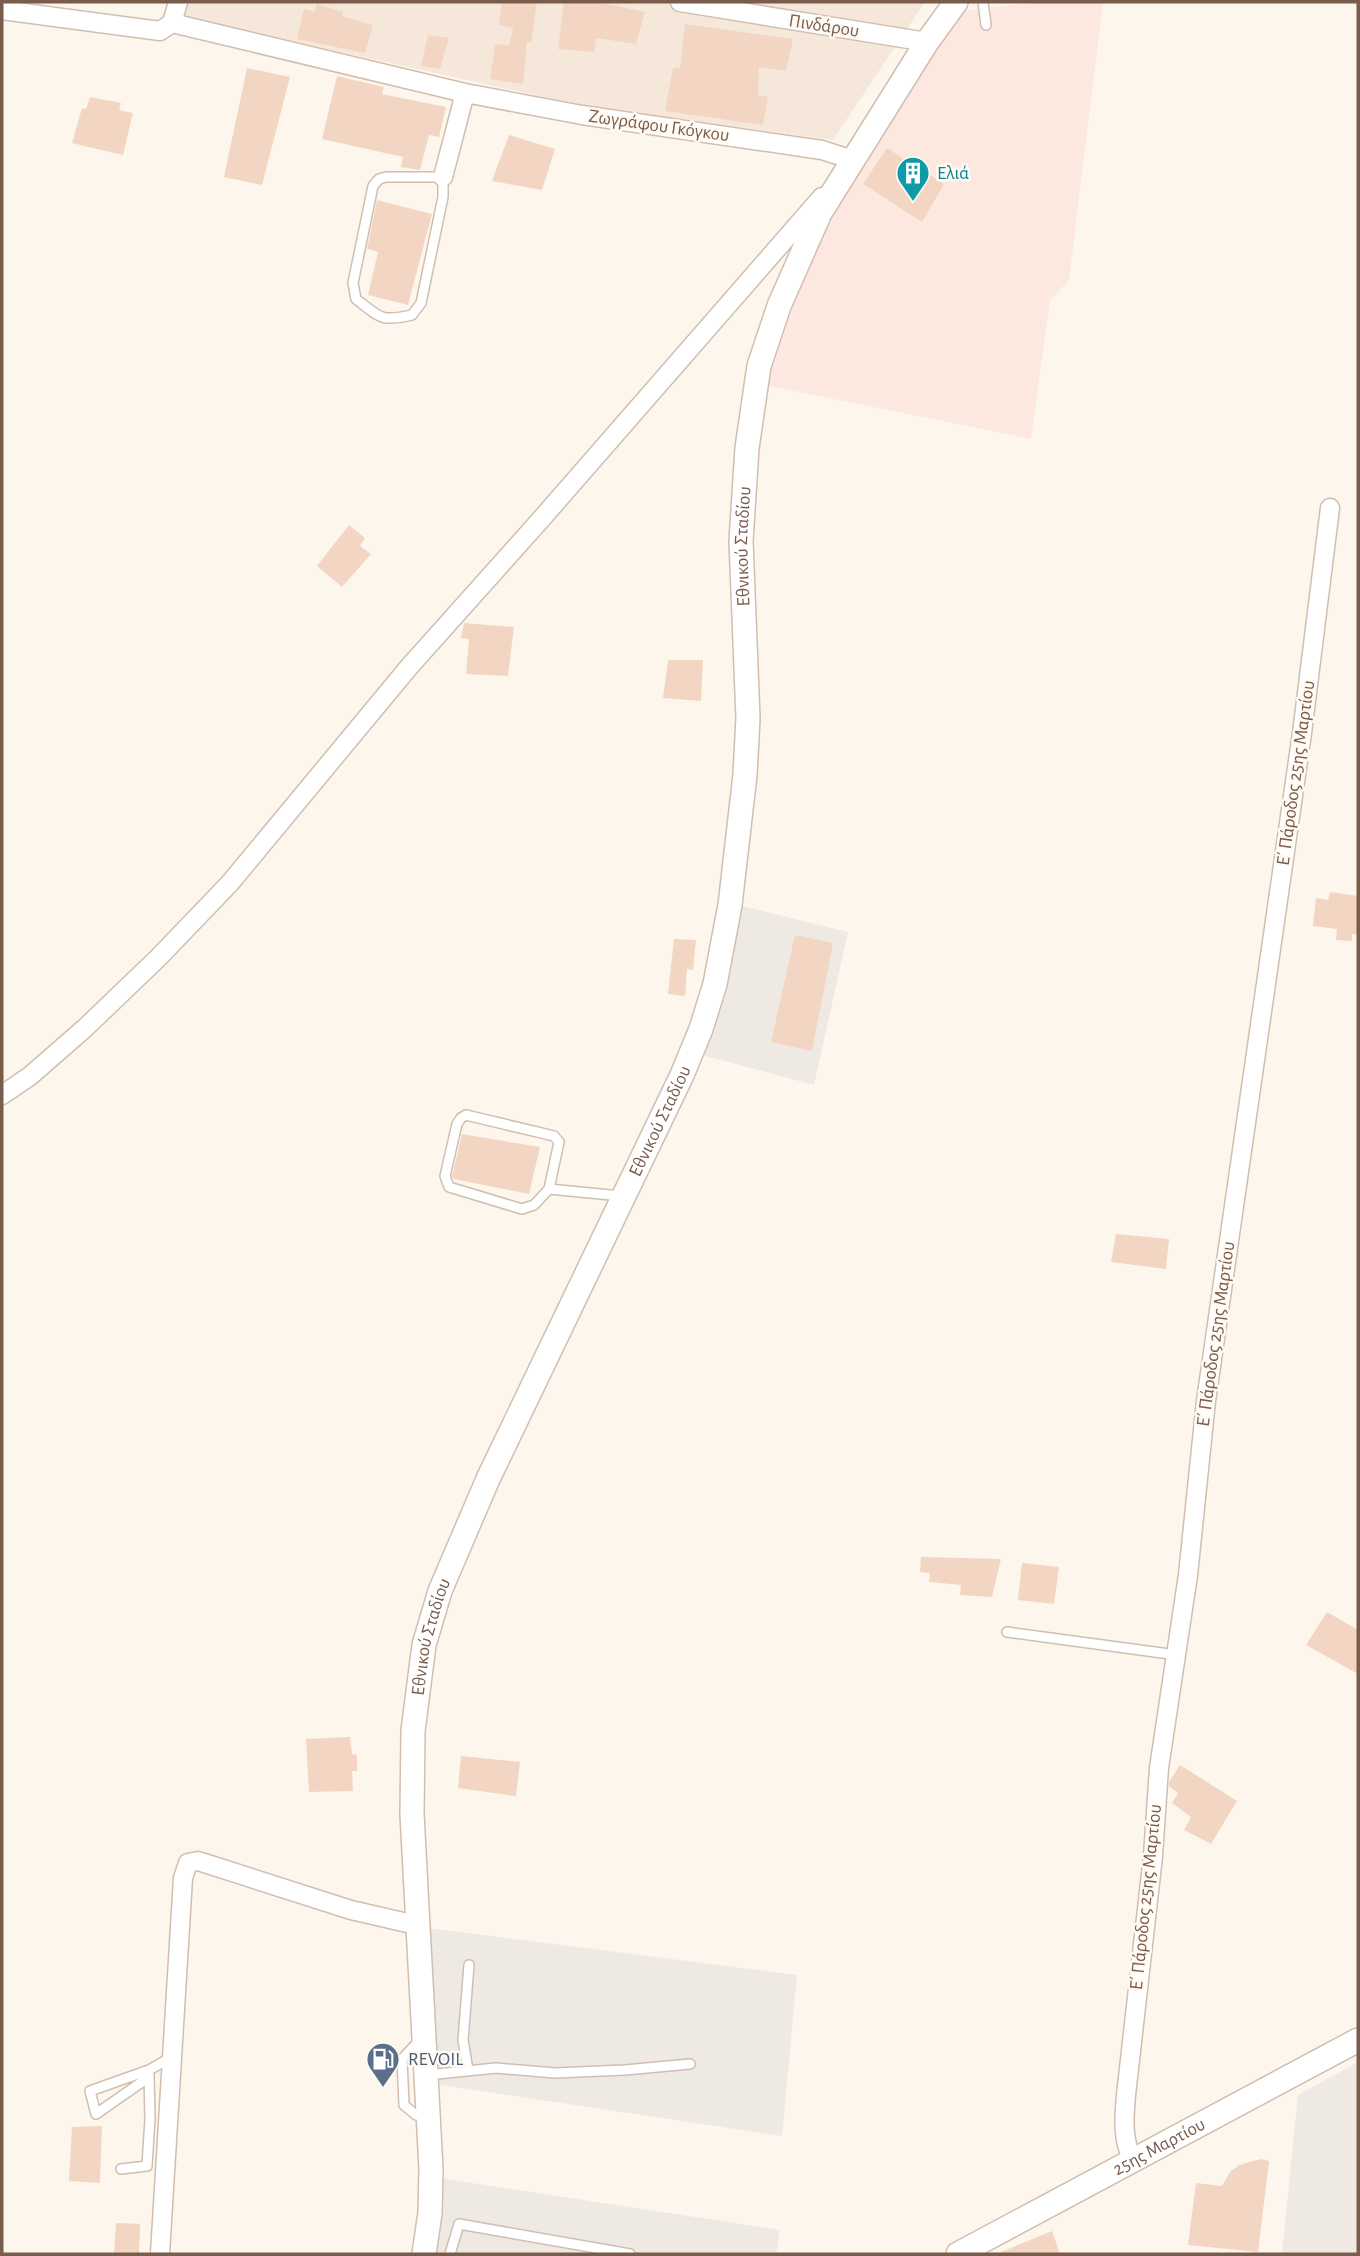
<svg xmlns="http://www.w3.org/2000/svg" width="1360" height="2256" viewBox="0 0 1360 2256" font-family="'Alegreya Sans',sans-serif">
<rect width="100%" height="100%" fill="#fdf6ec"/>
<path fill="#f5e8da" d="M185,2h740l-92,138 -252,-35 -400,-88z"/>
<path fill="#fde8e0" d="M1036,2h67l-34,278 -19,20 -19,139 -267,-54 21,-77 38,-93 139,-204z"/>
<path fill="#efe9e4" d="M735,904l113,28 -34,153 -123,-33z
M420,1927l377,48 -15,161 -355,-53z
M1358,2062v192h-76l16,-159z
M439,2178l341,52 -4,24h-344z"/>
<path fill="#f3d5c3" d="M502,2h35l-6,41 -4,-1 -4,42 -33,-5 5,-33 1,-2 13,2 4,-18 -14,-3z
M564,2h38v1l43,9 -9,32 -40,-6 -2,14 -36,-3z
M316,4l27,8 -1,4 31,9 -8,28 -68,-14 7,-30 11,3z
M685,24l108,15 -7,32 -27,-4 -1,28 10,2 -5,28 -98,-14 8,-43h7z
M428,35l21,3 -9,31 -19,-3z
M247,68l43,9 -28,108 -38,-8z
M337,76l47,11 -2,7 64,13 -7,30 -10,-2 -9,35 -19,-3 2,-10 -81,-18z
M90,97l31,6 -2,7 14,3 -10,42 -51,-12 10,-35 4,1z
M509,135l46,14 -13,41 -50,-9z
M887,148l57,36 -22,38 -59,-38z
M377,200l55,14 -24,91 -40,-10 10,-43 -11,-3z
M349,525l16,13 -5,8 11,8 -29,33 -25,-21z
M464,623l50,4 -6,49 -42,-2 3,-35 -8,-1z
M668,660h35l-2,41 -38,-3z
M1330,892l28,4v39l-6,-1v7l-16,-1 1,-11 -24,-3 3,-28 12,2z
M795,935l38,8 -21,108 -41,-9z
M674,939l22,1 -3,30 -6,-1 -2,27 -17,-2z
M462,1134l78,13 -11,47 -75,-15 -2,-3z
M1116,1234l53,5 -3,30 -55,-7z
M921,1557l80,2 -9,38 -32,-2 1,-10 -32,-3 1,-9 -10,-1z
M1022,1563l37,4 -5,37 -36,-4z
M1327,1612l31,18v44l-52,-29z
M350,1737l2,17 5,1v16h-5l1,20 -44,1 -3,-53z
M461,1756l59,6 -4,34 -58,-8z
M1180,1765l57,36 -26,43 -27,-14 7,-13 -19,-14 6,-10 -9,-7v-4z
M102,2126l-2,57 -31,-2 3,-54z
M1261,2159l8,2 -11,91 -70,-7 8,-62 26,3 8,-14 9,-7z
M116,2223l24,1 -1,30h-25z
M1052,2231l8,23h-64z"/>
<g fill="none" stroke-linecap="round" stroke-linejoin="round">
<defs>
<path id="service" d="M983,2l3,23
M386,177h57v20l-22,106 -9,12c-32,7 -31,3 -56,-16l-3,-16 20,-97 6,-7z
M549,1189l10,-47 -5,-6 -88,-21 -5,3 -4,6 -12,52 4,11 73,22 12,-4 15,-16 72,7
M1007,1632l170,23
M468,2070l-5,-30 6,-75
M427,2075l69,-7 59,5 70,-3 65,-6
M149,2077l-53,37 -6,-23 59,-21 23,-13
M416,2115l-12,-10 -2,-46 19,-20
M121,2169l26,-3 3,-47 -1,-44
M450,2254l9,-30 171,30"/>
<path id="minor" d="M680,2l247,40
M2,10l158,21 12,-8
M172,23l293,70 117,22 240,35 31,10
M172,23l6,-21
M443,177l22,-84
M2,1095l28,-19 55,-48 73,-70 72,-75 179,-216 134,-150 279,-320
M1133,2161c-11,-22 -9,-42 -7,-66l27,-239 6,-88 29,-193 18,-174 96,-668 28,-225
M160,2254l23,-376 5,-15 10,-2 153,49 65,15"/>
<g id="tertiary">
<path id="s1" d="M424,2254l6,-41 1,-44 -19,-355 1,-83 11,-86 16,-54 48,-112 194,-404 19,-46 14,-45 15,-79 15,-130 3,-57 -7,-177 6,-93 12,-82 20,-60 41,-93 107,-171 29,-40"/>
<path id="s2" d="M958,2254l400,-214"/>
</g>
</defs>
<use href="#service" stroke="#d1beb0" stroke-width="12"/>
<use href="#minor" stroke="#d1beb0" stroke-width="21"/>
<use href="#tertiary" stroke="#d1beb0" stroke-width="26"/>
<use href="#service" stroke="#fff" stroke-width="9"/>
<use href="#minor" stroke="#fff" stroke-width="18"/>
<use href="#tertiary" stroke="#fff" stroke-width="23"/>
</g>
<defs>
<symbol id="building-pin" viewBox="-11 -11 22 30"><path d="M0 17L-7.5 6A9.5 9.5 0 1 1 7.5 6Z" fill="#0f9aa8" stroke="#fffaf3"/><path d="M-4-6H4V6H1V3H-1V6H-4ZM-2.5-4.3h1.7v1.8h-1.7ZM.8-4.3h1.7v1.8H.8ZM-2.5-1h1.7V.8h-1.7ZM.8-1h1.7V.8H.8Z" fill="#fff"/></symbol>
<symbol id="fuel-pin" viewBox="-11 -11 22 30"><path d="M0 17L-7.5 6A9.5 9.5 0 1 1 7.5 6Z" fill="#5c6f8a" stroke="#fffaf3"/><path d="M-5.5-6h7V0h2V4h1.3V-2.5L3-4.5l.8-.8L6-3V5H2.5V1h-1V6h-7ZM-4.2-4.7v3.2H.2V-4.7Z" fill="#fff"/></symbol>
</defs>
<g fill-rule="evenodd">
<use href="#building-pin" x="894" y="154" width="38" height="52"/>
<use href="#fuel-pin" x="364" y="2040" width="38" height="52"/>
</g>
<g text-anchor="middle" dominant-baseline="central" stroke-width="5" stroke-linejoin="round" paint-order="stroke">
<g font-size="19" fill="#7a5c4d" stroke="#fffaf3">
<text transform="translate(824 26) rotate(9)">Πινδάρου</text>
<text transform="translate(659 126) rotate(8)">Ζωγράφου Γκόγκου</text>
<text stroke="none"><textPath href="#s1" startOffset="1774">Εθνικού Σταδίου</textPath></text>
<text transform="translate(1296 773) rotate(-82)">Ε΄ Πάροδος 25ης Μαρτίου</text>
<text stroke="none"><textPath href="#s1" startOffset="1186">Εθνικού Σταδίου</textPath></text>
<text transform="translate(1216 1334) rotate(-82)">Ε΄ Πάροδος 25ης Μαρτίου</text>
<text stroke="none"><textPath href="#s1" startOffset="620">Εθνικού Σταδίου</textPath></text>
<text transform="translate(1146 1897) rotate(-84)">Ε΄ Πάροδος 25ης Μαρτίου</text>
<text stroke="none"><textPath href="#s2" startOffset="228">25ης Μαρτίου</textPath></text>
</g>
<g font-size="19" fill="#0d838f" stroke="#fffaf3" text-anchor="start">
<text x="937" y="173">Ελιά</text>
</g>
<g font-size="19" fill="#4e5e75" stroke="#fffaf3" text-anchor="start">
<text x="408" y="2059">REVOIL</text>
</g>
</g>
<rect width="1360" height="2256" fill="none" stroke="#7a5c4d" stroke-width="7"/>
</svg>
